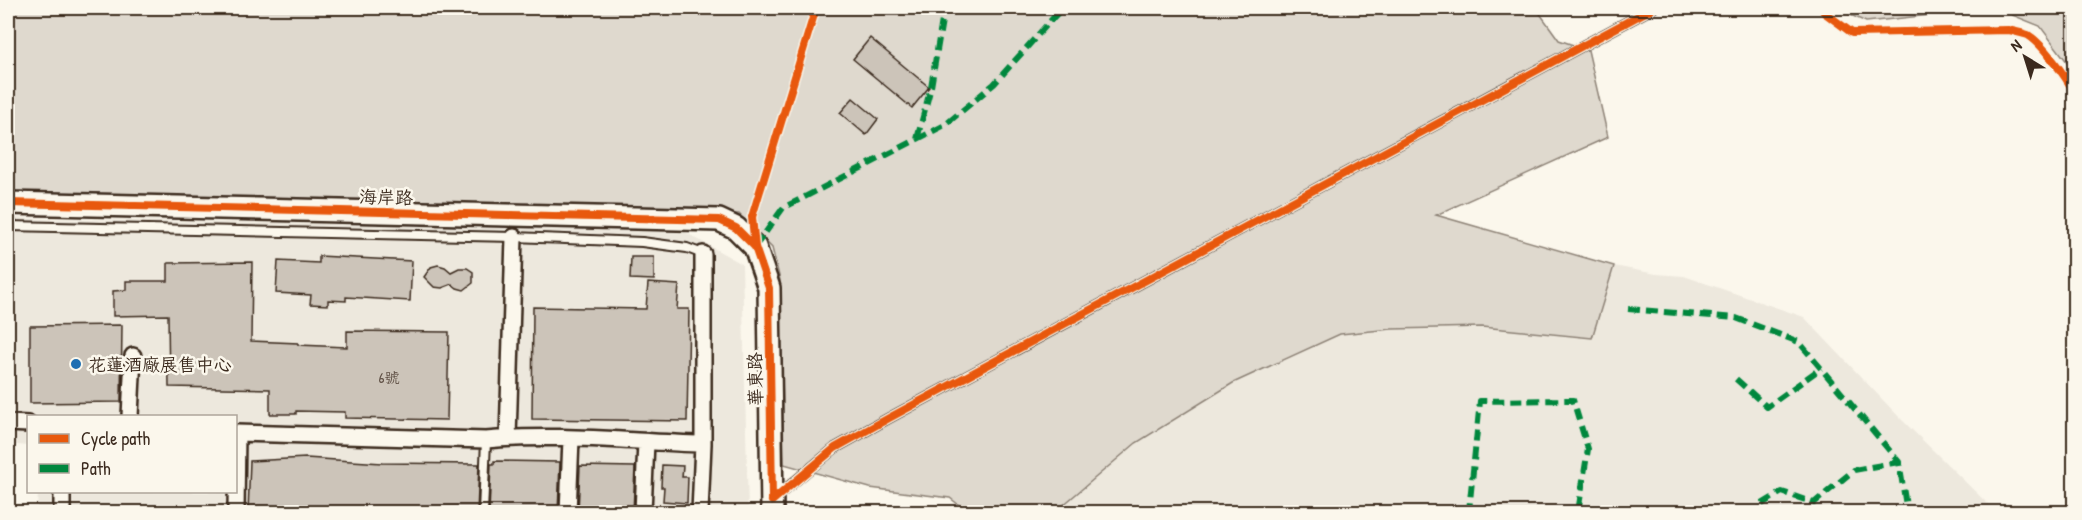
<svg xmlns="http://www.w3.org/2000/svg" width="2082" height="520" viewBox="0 0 2082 520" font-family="'Patrick Hand','LXGW WenKai TC',sans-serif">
<rect width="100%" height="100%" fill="#fbf7ec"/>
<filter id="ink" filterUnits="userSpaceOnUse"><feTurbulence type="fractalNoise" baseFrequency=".0167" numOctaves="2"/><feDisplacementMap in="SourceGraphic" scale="12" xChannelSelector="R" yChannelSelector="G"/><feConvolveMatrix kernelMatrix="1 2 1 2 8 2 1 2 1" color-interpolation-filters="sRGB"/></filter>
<g filter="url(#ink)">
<path fill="#ede8dd" d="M8,218l675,13 59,33 6,248h-711l1,-20h198v-76h-208v30l-20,-2z
M1614,266l42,8 28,2 120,41 96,101 96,94h-941l81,-69 97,-60 107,-49 52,-5 90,-2 110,11z"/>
<path fill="#dfd9ce" stroke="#8d8276" stroke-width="1.5" d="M8,8h1528l23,32 29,10 20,87 -172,78 178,51 -22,72 -110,-11 -90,2 -52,5 -107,49 -97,60 -81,69h-87l-18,-14 -80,-10 -86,-24 -4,-184 -8,-32 -33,-34 -731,-22z
M1835,8h239v63l-34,-45 -45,-18 -129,14z"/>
<path fill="#ccc4b9" stroke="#3b2a1e" stroke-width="1.5" d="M870,38l59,49 -17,21 -59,-49z
M853,98l25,21 -12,16 -26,-22z
M319,256l93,5 -2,40 -64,-4v4l-18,-1v5l-18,-1 1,-9 -35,-2 2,-32 41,2z
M631,257h23v23l-24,-1z
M252,262l-1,79 47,2v2l49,2v-16l102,1 -2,88 -102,-2v-6l-49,-1v3h-26v-25l-101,-2 -1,-72 -55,1v-25l13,-1v-9h42v-18z
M438,265l7,2 6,5 8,-4h8l6,4v11l-9,7 -7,-2 -5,-4 -10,4 -8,-1 -10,-10 7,-10z
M648,283l31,2 -2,24h12l-2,112 -155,-2 1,-112 113,2z
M122,325l-1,77 -91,1v-77z
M306,458l76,5 97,1 -2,49h-229l2,-52z
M494,461l66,1 -2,51h-69l2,-49h3z
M662,465l21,1 -1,11h6l-1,26 -24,-2 1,-14h-3z
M580,466l55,1 -2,46h-55z"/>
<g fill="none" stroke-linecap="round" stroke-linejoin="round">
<defs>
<path id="lane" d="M8,226l506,11 128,5 45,6 16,6
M775,498l60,-50 54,-30 764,-410
M483,512l3,-72"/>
<path id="street" d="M130,416l3,-60
M8,423l20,1
M236,433l250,7c72,-7 145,2 217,4
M508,438l6,-201
M62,512v-20
M236,512l1,-79
M568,512l3,-73
M643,512l3,-70
M700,512l3,-68v-190"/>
<path id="secondary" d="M8,203l711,17 17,8 19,19 14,41 3,224"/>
</defs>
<use href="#lane" stroke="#3b2a1e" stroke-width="12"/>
<use href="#street" stroke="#3b2a1e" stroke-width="20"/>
<use href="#secondary" stroke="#3b2a1e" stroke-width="26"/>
<use href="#lane" stroke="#fbf7ec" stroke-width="8"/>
<use href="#street" stroke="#fbf7ec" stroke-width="15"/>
<use href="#secondary" stroke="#fbf7ec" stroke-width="21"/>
<path stroke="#00873e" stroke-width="6" stroke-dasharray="12 6" stroke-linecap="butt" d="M917,139l14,-52 13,-79
M755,247l28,-39 162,-83 49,-41 68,-76
M1628,309l108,9 63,24 100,120 8,50
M1736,379l31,28 54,-39
M1762,504l20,-12 32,11 40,-33 45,-8
M1466,512l3,-1 11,-110 93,-1 15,49 -10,63"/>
<defs>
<path id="cycleway" d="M1821,8l4,5 27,20 157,-3c6,2 14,3 19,5 15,9 38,42 46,57
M8,203l711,17 17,8 19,19
M772,501l63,-53 54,-30 764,-410
M772,501l-3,-213 -14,-41 -3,-30 64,-209"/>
</defs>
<use href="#cycleway" stroke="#fbf7ec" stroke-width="11"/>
<use href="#cycleway" stroke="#e8590c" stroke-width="8"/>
</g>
</g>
<circle fill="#1f6fb2" stroke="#fbf7ec" stroke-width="2" cx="76" cy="364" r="6"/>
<g text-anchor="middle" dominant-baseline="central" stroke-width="5" stroke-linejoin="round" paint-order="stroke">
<g font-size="15" fill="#5f5045">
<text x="389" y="377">6號</text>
</g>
<g font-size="18" fill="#3b2a1e" stroke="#fbf7ec">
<text transform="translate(386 197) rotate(1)">海岸路</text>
<text transform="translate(755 379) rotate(-91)">華東路</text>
</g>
<g font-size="18" fill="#3b2a1e" stroke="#fbf7ec" text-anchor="start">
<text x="88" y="364">花蓮酒廠展售中心</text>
</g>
</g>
<rect width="2082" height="520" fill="none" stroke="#fbf7ec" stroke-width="30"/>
<rect x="15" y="15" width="2052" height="490" fill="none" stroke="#3b2a1e" stroke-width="2" filter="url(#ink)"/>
<rect x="27" y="415" width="210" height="78" fill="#fbf7ec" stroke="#aea59a" stroke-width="1.5"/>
<rect x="39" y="434" width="30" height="9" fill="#e8590c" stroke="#aea59a" stroke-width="1.5"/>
<text x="81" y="445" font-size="18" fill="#3b2a1e">Cycle path</text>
<rect x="39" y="464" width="30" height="9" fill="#00873e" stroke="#aea59a" stroke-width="1.5"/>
<text x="81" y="475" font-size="18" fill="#3b2a1e">Path</text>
<g transform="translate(2025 57) rotate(322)" stroke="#fbf7ec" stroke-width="4.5" paint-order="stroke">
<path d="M0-4.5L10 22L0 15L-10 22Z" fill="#3b2a1e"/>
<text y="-9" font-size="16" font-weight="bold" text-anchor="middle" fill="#3b2a1e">N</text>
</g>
</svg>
